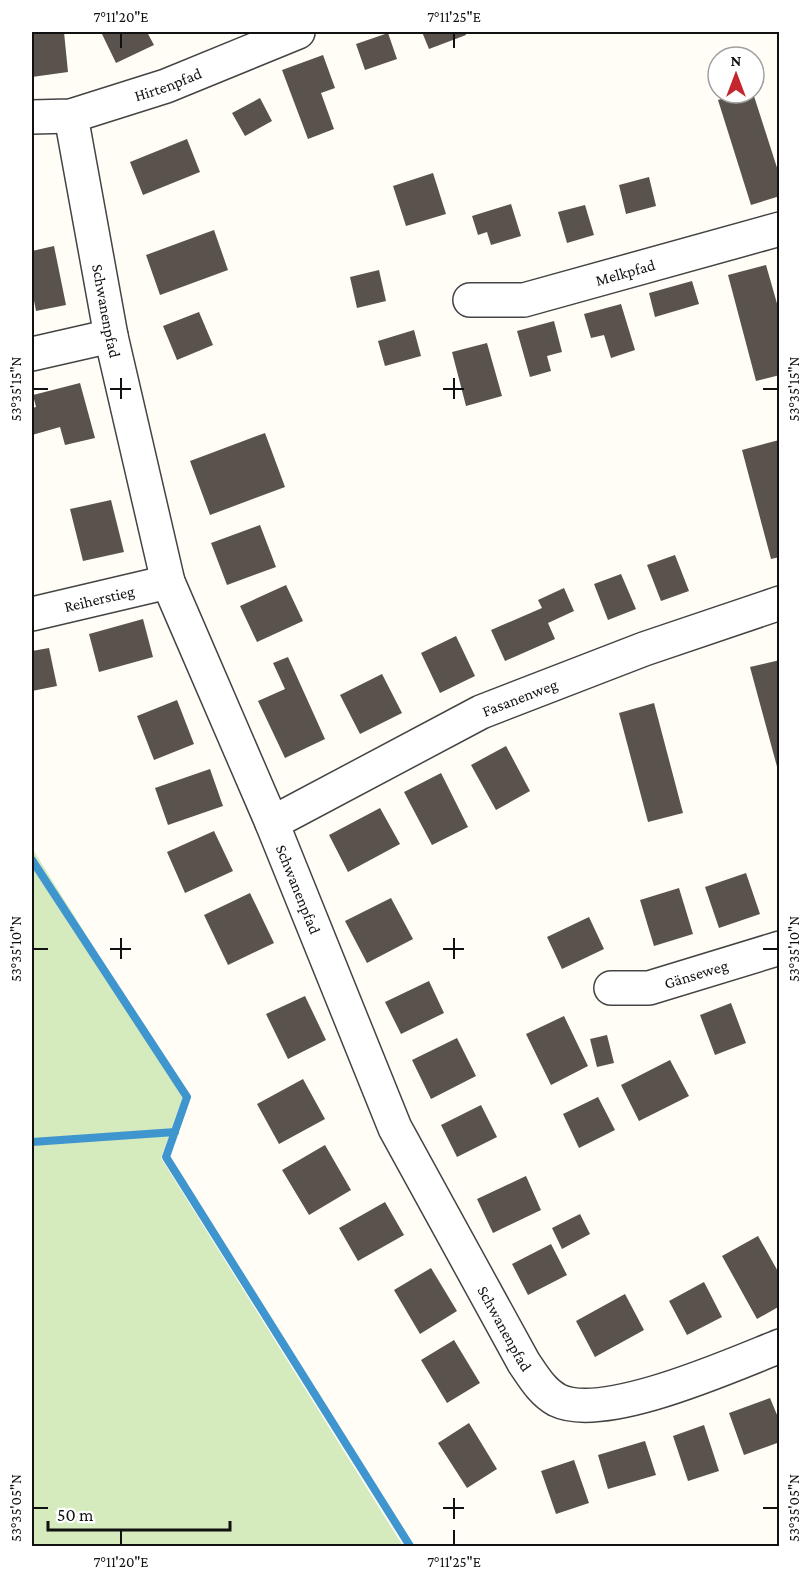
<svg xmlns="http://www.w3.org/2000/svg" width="811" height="1578" viewBox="0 0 811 1578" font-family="'Crimson Pro',serif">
<rect width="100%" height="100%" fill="#fffdf5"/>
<path fill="#d5ebbd" d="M32,848l155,249 -5,2 -21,59 242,388h-371z"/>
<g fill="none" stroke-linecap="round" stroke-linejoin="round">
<path stroke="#3f96cf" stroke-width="8" d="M32,860l155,237 -21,60 244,389
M32,1142l143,-10"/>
</g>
<path fill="#5a524d" d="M32,32h32l4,40 -36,5z
M101,32h46l7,13 -38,18z
M422,32h43l1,3 -37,14z
M388,33l9,26 -32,11 -9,-26z
M323,55l12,33 -14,5 13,36 -26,10 -26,-69z
M739,93h14l27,84v19l-29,9 -33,-105z
M260,98l12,23 -27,15 -13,-23z
M187,139l13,33 -57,23 -13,-33z
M433,173l13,41 -40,12 -13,-40z
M649,177l7,29 -30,8 -7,-29z
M511,204l10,32 -30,9 -4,-13 -9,3 -6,-19z
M585,205l9,30 -27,8 -9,-31z
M214,230l14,40 -68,25 -14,-40z
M54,246l12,59 -30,6 -4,-21v-39z
M766,265l14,49v61l-24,6 -28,-106z
M379,270l7,31 -29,7 -7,-31z
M692,281l7,23 -44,13 -6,-24z
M621,304l14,46 -24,8 -7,-23 -13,3 -7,-24z
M199,312l14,33 -36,15 -14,-34z
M554,321l8,31 -15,4 4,15 -21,6 -13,-46z
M414,330l7,26 -36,10 -7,-25z
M487,343l15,53 -36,10 -14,-54z
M80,383l15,55 -30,7 -5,-18 -28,8v-27l4,-1 -3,-12z
M265,433l20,54 -75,28 -20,-54z
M779,440l1,117 -9,2 -29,-109z
M111,500l13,52 -41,9 -13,-52z
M260,525l16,42 -49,18 -16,-42z
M675,555l14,36 -28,10 -14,-36z
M621,574l15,35 -28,11 -14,-36z
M286,585l17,36 -46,21 -17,-36z
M564,588l10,23 -26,12 7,16 -50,22 -14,-31 51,-22 -4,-8z
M143,619l10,38 -54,15 -10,-38z
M456,636l19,40 -35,17 -19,-40z
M49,648l8,38 -25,5v-40z
M288,657l37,82 -40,19 -27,-57 27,-12 -12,-26z
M780,660v114h-1l-29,-107z
M382,674l20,39 -42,21 -20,-39z
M177,700l17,44 -40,16 -17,-44z
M654,703l29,110 -35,9 -29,-109z
M506,746l24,45 -34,19 -25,-45z
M210,769l13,37 -55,19 -13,-37z
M441,773l27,54 -36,18 -28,-53z
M380,808l20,36 -52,28 -19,-37z
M214,831l19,40 -48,22 -18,-41z
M746,873l14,41 -41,14 -14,-41z
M679,888l14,46 -39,12 -14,-46z
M250,893l24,50 -46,22 -24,-50z
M391,898l22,41 -46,24 -22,-42z
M589,917l15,32 -42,20 -15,-32z
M429,981l15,32 -43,21 -16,-32z
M305,996l21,44 -38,19 -22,-45z
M731,1003l15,40 -31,12 -15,-40z
M564,1016l24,50 -37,19 -25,-51z
M607,1035l7,28 -17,4 -7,-28z
M457,1038l19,38 -45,23 -19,-39z
M670,1060l19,36 -50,25 -18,-36z
M303,1079l22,40 -46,25 -22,-40z
M598,1097l17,33 -36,18 -16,-34z
M481,1105l16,32 -40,20 -16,-32z
M325,1145l26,45 -42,25 -27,-45z
M526,1176l15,34 -48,23 -16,-34z
M385,1202l19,33 -46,26 -19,-33z
M580,1214l10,20 -28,15 -10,-21z
M758,1236l22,39v31l-23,13 -35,-63z
M551,1244l16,31 -39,20 -16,-31z
M431,1268l26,43 -37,23 -26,-44z
M704,1282l18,35 -35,18 -18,-34z
M625,1294l19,36 -49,27 -19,-36z
M454,1340l26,43 -33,20 -26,-43z
M770,1398l10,24v20l-36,13 -15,-42z
M469,1423l28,46 -30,19 -29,-45z
M704,1425l15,46 -31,10 -15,-45z
M645,1441l11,34 -48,14 -10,-34z
M574,1460l15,43 -33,11 -15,-43z"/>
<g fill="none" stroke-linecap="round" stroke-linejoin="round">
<defs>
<g id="minor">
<path id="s1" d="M71,116l40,220 57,246 104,241 123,305 129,235c9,13 18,29 33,37 46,23 175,-35 223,-54"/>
<path id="s2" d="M32,117l39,-1 95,-30 132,-54"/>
<path id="s3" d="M470,300h54l256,-71"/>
<path d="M32,354l79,-18"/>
<path id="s4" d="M32,614l136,-32"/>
<path id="s5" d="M272,823l209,-111 163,-63 136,-46"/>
<path id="s6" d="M611,988h38l131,-40"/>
</g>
</defs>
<use href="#minor" stroke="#444" stroke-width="36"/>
<use href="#minor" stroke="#fff" stroke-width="33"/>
</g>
<path fill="none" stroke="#111" stroke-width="2" d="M121,33v15M454,33v15M121,378v21M454,378v21M33,389h15M110,389h21M443,389h21M763,389h15M121,938v21M454,938v21M33,949h15M110,949h21M443,949h21M763,949h15M454,1498v21M33,1508h15M443,1508h21M763,1508h15M121,1530v15M454,1530v15"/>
<g text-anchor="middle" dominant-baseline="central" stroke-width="6" stroke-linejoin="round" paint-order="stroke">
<g font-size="16" fill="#111" stroke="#fff">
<text stroke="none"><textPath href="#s2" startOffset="141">Hirtenpfad</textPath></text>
<text stroke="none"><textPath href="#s3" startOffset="159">Melkpfad</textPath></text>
<text stroke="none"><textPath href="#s1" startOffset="198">Schwanenpfad</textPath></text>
<text stroke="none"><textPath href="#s4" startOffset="69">Reiherstieg</textPath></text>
<text stroke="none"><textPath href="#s5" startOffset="278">Fasanenweg</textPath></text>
<text stroke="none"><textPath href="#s1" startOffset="810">Schwanenpfad</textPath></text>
<text stroke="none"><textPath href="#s6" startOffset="87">Gänseweg</textPath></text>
<text stroke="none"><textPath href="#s1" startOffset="1296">Schwanenpfad</textPath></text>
</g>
</g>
<rect width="811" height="1578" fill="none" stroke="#ffffff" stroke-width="66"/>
<g transform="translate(736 75)"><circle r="28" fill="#ffffff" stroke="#a0a0a0" stroke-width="1.5"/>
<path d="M0-4.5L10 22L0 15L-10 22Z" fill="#c4262e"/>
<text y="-9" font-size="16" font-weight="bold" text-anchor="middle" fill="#111111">N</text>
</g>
<path d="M48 1521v9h182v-9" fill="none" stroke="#111111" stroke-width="3"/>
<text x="57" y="1521" font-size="18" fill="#111111" stroke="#ffffff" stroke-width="4.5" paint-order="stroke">50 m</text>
<rect x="33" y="33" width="745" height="1512" fill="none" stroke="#111" stroke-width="2"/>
<g font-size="15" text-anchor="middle" fill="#111">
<text x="121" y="22">7°11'20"E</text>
<text x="454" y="22">7°11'25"E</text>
<text transform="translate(16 389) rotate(-90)" y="5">53°35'15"N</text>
<text transform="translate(794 389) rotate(-90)" y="5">53°35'15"N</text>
<text transform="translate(16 949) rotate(-90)" y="5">53°35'10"N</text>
<text transform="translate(794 949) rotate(-90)" y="5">53°35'10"N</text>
<text transform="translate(16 1508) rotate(-90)" y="5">53°35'05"N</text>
<text transform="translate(794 1508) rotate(-90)" y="5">53°35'05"N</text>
<text x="121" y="1567">7°11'20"E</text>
<text x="454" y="1567">7°11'25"E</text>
</g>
</svg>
